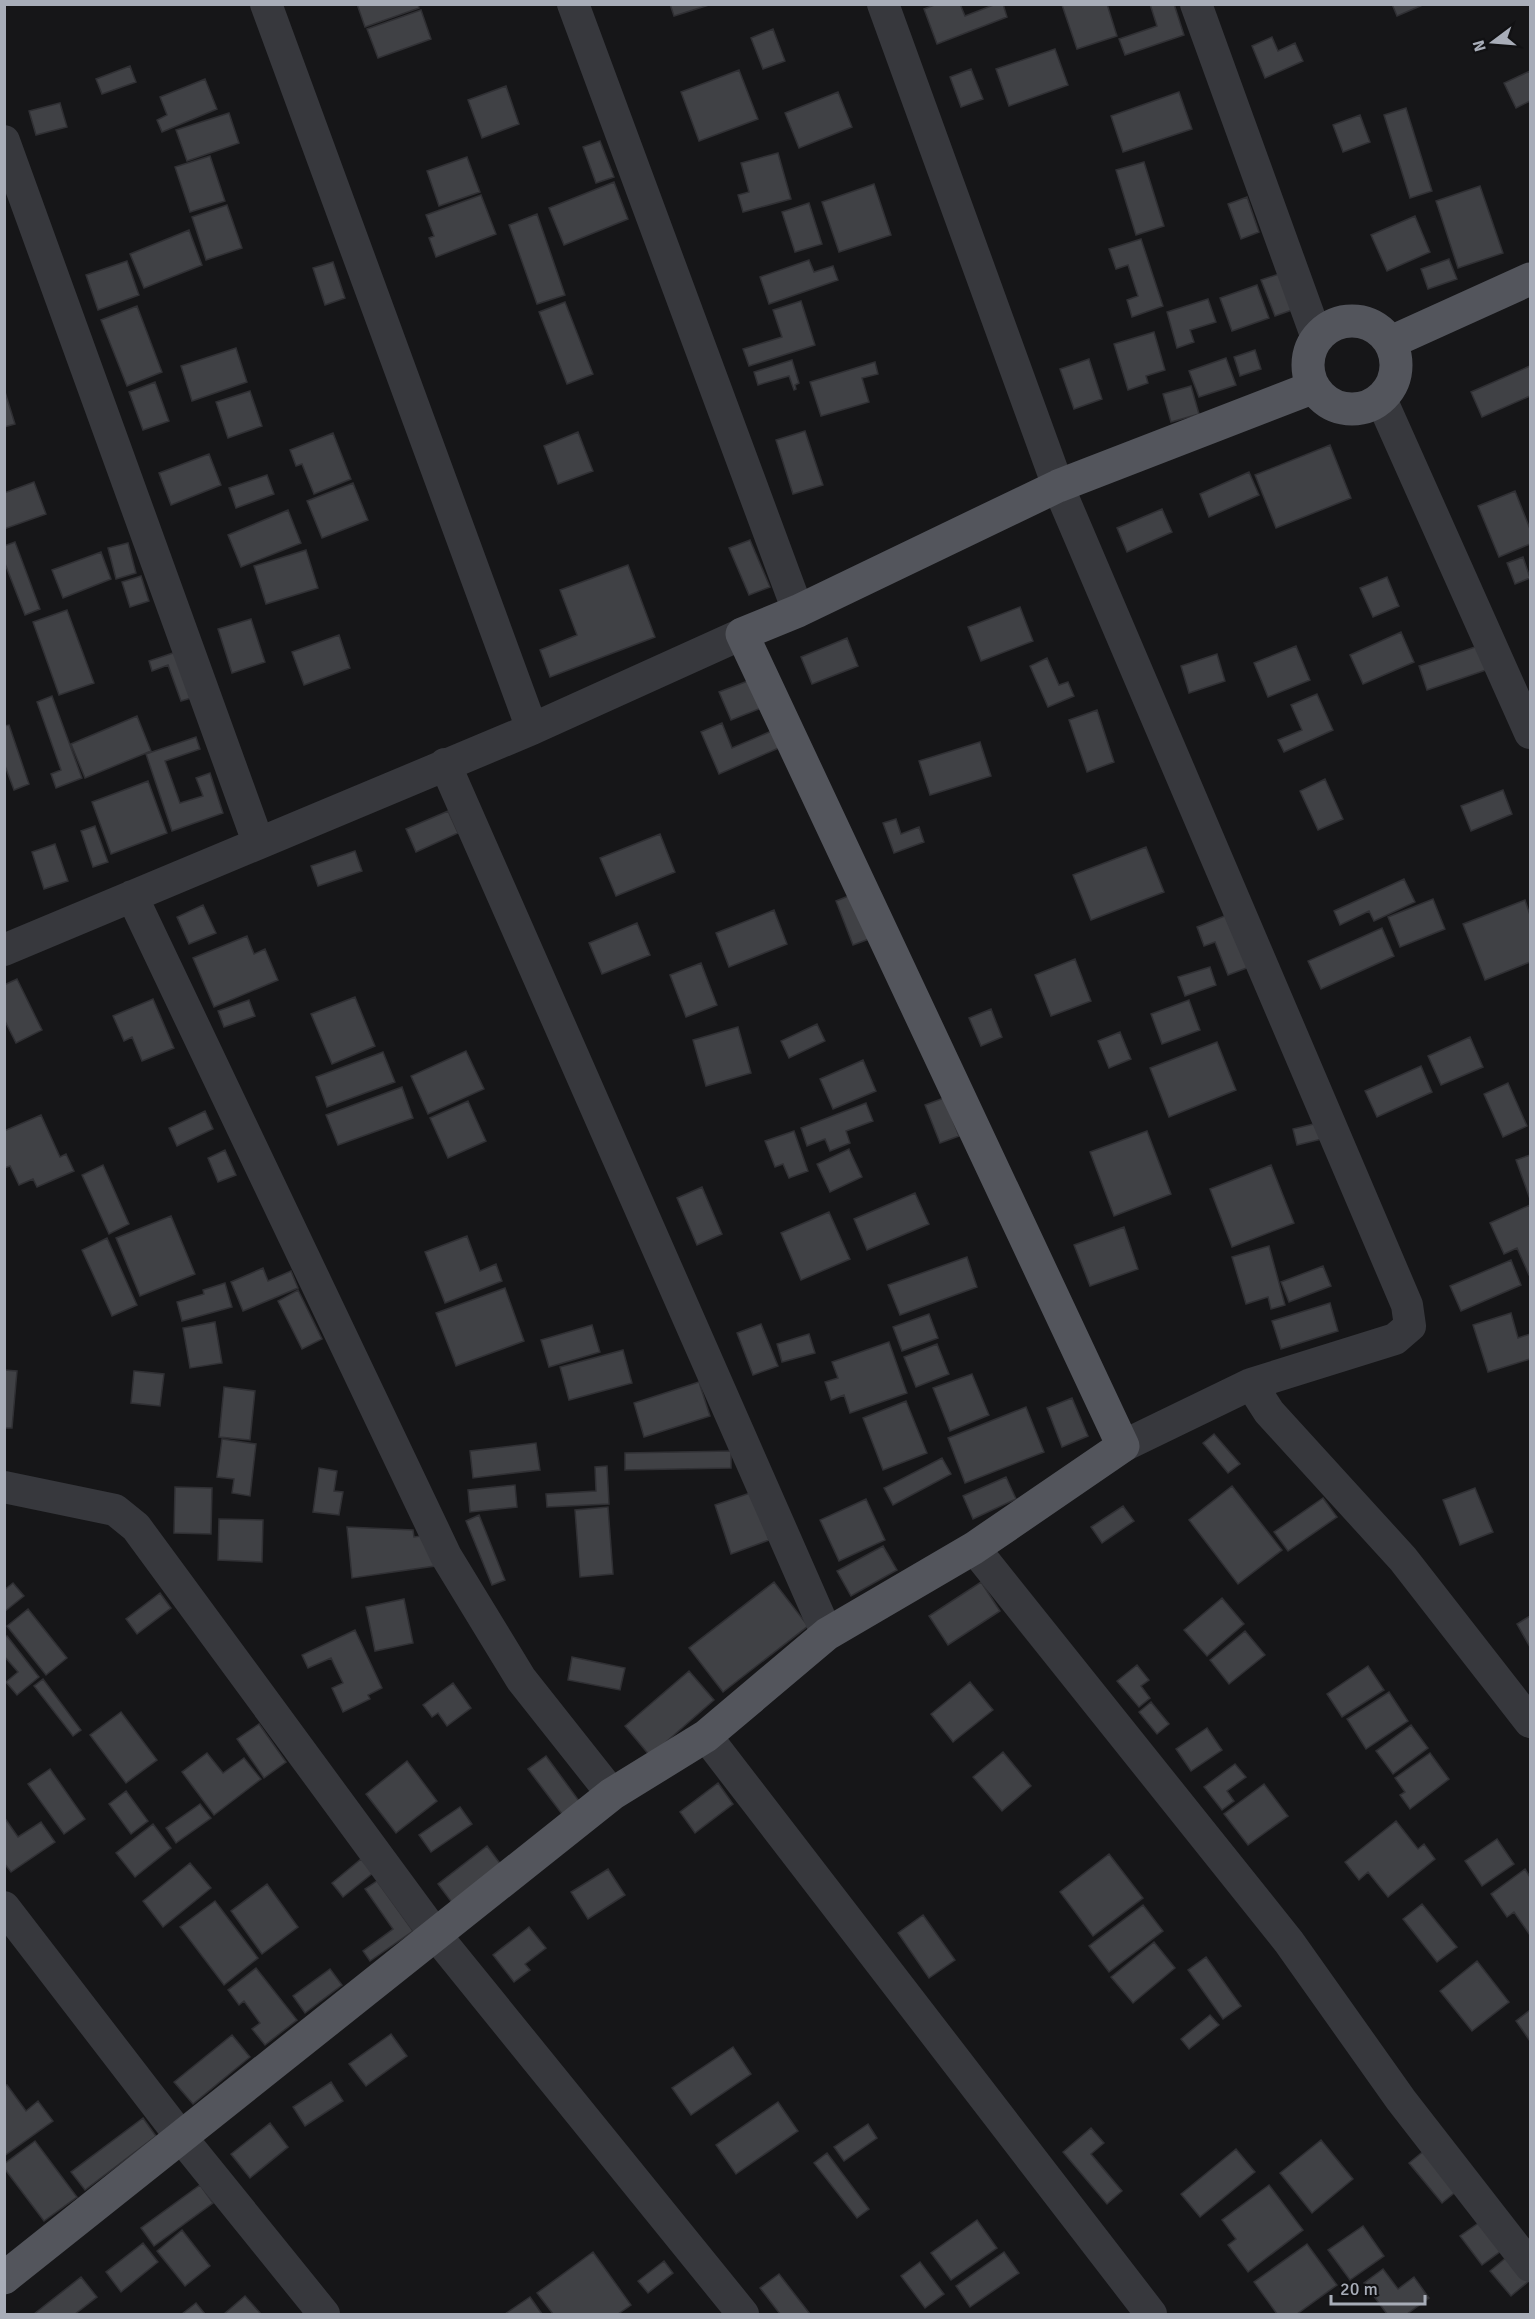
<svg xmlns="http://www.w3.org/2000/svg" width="1535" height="2319" viewBox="0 0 1535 2319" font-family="Signika,sans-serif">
<rect width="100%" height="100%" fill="#161618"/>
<path fill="#404145" stroke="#303034" stroke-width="1.5" d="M357,4h61l1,4 -54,19z
M670,4h42l-38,12z
M937,4h23l5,12 31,-12h7l4,13 -70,27 -13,-35z
M1107,4l10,32 -40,13 -15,-44z
M1150,4h24l10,31 -59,20 -6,-16 38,-13z
M1392,4h33l-28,12z
M421,10l10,29 -53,19 -11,-29z
M773,29l12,32 -22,8 -12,-31z
M1272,37l6,14 17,-8 8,18 -38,17 -13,-32z
M1055,49l13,36 -59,21 -13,-37z
M130,66l6,16 -34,12 -6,-15z
M971,69l12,30 -22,8 -11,-30z
M739,70l19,49 -59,22 -18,-49z
M1530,71v30l-14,7 -12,-25z
M205,79l12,30 -55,23 -5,-12 10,-5 -7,-18z
M506,86l13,38 -37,14 -14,-38z
M838,92l14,35 -53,21 -14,-35z
M1179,92l13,37 -69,23 -12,-36z
M60,103l7,24 -31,8 -7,-24z
M1406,108l26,83 -22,7 -26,-83z
M229,113l10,30 -52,18 -11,-31z
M1360,115l10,27 -27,10 -10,-27z
M600,141l14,36 -18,6 -13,-36z
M778,153l13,46 -48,13 -5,-17 11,-3 -8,-29z
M210,156l15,45 -35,11 -15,-45z
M467,157l13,35 -41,14 -12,-35z
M1144,162l20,64 -28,9 -20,-65z
M614,182l14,37 -64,26 -15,-37z
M874,184l17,51 -52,17 -17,-50z
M1480,186l23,67 -45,15 -22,-67z
M481,195l15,39 -60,23 -7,-19 5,-2 -8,-21z
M1247,197l12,35 -18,7 -13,-35z
M809,203l13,41 -27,8 -13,-40z
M227,205l15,43 -36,12 -14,-43z
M537,214l28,81 -28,9 -28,-79z
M1415,216l15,36 -43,19 -16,-36z
M189,230l13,35 -58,23 -14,-34z
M1141,239l22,67 -31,11 -5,-17 11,-4 -10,-31 -12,4 -7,-20z
M1449,259l8,20 -29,10 -7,-20z
M809,260l5,12 19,-6 5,14 -69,24 -9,-27z
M127,261l12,34 -41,15 -12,-35z
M333,262l12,36 -20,7 -12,-37z
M1279,274l13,36 -17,6 -14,-36z
M1257,285l12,33 -37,13 -12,-33z
M1208,299l8,23 -26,8 4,12 -17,6 -10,-36z
M801,301l14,44 -66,21 -6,-17 39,-12 -9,-27z
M565,302l28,72 -26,10 -28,-72z
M137,306l25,66 -35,14 -26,-66z
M1154,332l11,38 -19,6 2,7 -20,7 -14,-46z
M236,348l11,34 -55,19 -11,-35z
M1255,350l6,19 -21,7 -6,-19z
M1226,358l10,27 -37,12 -10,-26z
M1089,359l13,40 -28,10 -14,-40z
M792,360l7,23 -4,2 1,4 -2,1 -5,-14 -31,9 -4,-13z
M875,362l3,12 -16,4 7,24 -48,14 -11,-34z
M1530,366v30l-48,21 -11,-25z
M155,382l14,39 -26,9 -14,-38z
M1191,386l8,28 -28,8 -8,-28z
M250,391l12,35 -34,12 -12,-36z
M5,392l10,32 -11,3v-35z
M805,431l18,54 -30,9 -17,-54z
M578,432l15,39 -35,13 -14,-38z
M333,433l18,46 -37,15 -12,-30 -6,2 -6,-16z
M1330,445l21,53 -75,30 -21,-53z
M209,454l12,31 -50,20 -12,-32z
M1249,472l10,23 -50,22 -9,-23z
M267,475l7,19 -38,14 -7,-20z
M34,482l12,32 -42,15v-36z
M353,483l15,37 -46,18 -15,-37z
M1515,491l15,38v15l-31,13 -21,-51z
M1162,509l10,23 -45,20 -10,-24z
M288,510l13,33 -60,24 -13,-32z
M750,540l20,47 -21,8 -20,-47z
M15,542l25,67 -15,6 -21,-54v-15z
M128,543l8,30 -20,6 -8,-31z
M306,550l12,38 -52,16 -12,-38z
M101,552l10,27 -48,19 -11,-28z
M1523,557l7,21 -15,6 -8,-21z
M628,565l27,72 -105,40 -10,-27 37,-15 -17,-45z
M141,576l8,25 -19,6 -8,-25z
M1387,577l12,29 -26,11 -13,-29z
M1020,607l13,34 -52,20 -13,-34z
M67,610l27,73 -35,12 -26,-73z
M251,619l14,43 -33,11 -14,-44z
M1401,632l13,30 -51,22 -13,-29z
M339,635l11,33 -46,17 -12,-33z
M847,638l11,28 -46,18 -11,-27z
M1296,646l14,34 -42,17 -14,-34z
M1478,646l8,24 -59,20 -8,-24z
M176,652l15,46 -10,3 -13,-36 -16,6 -3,-10z
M1217,654l8,27 -36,12 -8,-27z
M1047,658l12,27 9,-3 6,14 -26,11 -18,-41z
M753,679l11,28 -33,13 -12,-28z
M1317,694l16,36 -49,22 -6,-12 24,-10 -11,-25z
M52,696l30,82 -26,10 -5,-14 10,-4 -24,-68z
M1097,710l17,52 -27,10 -18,-52z
M137,716l14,35 -66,27 -14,-34z
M722,723l10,25 42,-18 7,17 -62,27 -18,-42z
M9,725l20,59 -15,6 -10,-27v-37z
M196,737l4,12 -35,12 15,42 23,-7 -7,-18 14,-5 13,40 -51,18 -26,-77z
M980,742l11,34 -61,19 -11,-34z
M1325,779l18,40 -25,11 -18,-39z
M148,781l19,52 -56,21 -19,-52z
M1503,790l9,24 -41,17 -10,-25z
M448,811l10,22 -42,19 -10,-23z
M896,819l5,15 18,-7 5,15 -30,11 -11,-30z
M95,826l13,36 -15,5 -12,-36z
M660,834l15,38 -59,24 -16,-38z
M55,844l13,37 -24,8 -12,-37z
M1146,847l18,45 -73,28 -18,-45z
M355,851l7,20 -44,15 -7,-20z
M1404,879l11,23 -41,19 -5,-10 -29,14 -6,-14z
M851,895l18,44 -16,6 -17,-44z
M1433,899l12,30 -45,18 -12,-30z
M1525,900l5,15v47l-45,18 -22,-56z
M203,905l13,28 -27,11 -12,-27z
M774,910l13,34 -58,23 -13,-34z
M1232,913l20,53 -24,9 -13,-33 -11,4 -7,-19z
M637,923l13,32 -48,19 -13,-31z
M1382,928l12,28 -73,33 -13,-28z
M247,936l7,18 11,-5 13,31 -64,27 -21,-49z
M1075,959l16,42 -40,15 -16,-41z
M701,963l16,42 -31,12 -16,-42z
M1210,967l6,18 -31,11 -7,-19z
M17,979l25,51 -26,13 -12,-24v-34z
M355,997l20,49 -43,18 -21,-50z
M153,999l21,49 -32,13 -10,-24 -8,4 -11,-25z
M249,1000l6,16 -31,11 -6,-16z
M1189,1000l11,30 -38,14 -11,-30z
M991,1009l11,28 -21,9 -12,-28z
M817,1024l8,17 -36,17 -8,-17z
M738,1027l13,46 -45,13 -13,-46z
M1120,1032l11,27 -22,9 -11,-27z
M1470,1037l13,30 -42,18 -13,-29z
M1217,1042l19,48 -67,27 -19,-49z
M466,1051l18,38 -56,25 -17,-38z
M383,1052l12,30 -68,25 -11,-30z
M863,1060l13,31 -43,18 -13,-30z
M1421,1066l11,26 -55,25 -12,-26z
M1508,1083l19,43 -24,11 -19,-43z
M402,1087l11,31 -75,27 -12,-30z
M944,1098l15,38 -19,7 -15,-38z
M468,1101l18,40 -38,17 -18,-40z
M866,1103l7,18 -27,10 4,12 -20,8 -5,-12 -18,7 -6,-18z
M205,1111l8,18 -36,17 -8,-18z
M41,1115l19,42 6,-3 8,17 -37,16 -4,-8 -14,6 -9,-19 -6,2v-37z
M1318,1123l4,16 -25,6 -4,-16z
M794,1131l14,40 -19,7 -6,-14 -8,3 -10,-26z
M1147,1131l24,63 -57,22 -24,-64z
M849,1149l13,28 -32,15 -13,-28z
M225,1150l11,25 -18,7 -10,-24z
M1530,1155v44l-14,-39z
M103,1165l26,59 -20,10 -27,-59z
M1271,1165l23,58 -62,24 -22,-58z
M702,1187l20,47 -25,11 -20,-47z
M915,1193l14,31 -62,26 -13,-31z
M1530,1205v70h-1l-12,-27 -13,6 -14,-31z
M829,1212l21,47 -49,21 -20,-47z
M171,1216l24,58 -55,22 -24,-58z
M1124,1227l14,42 -48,17 -16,-41z
M467,1236l13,35 16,-7 6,17 -57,22 -20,-51z
M107,1238l30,67 -25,11 -30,-66z
M1269,1246l16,59 -14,4 -3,-12 -22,7 -14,-47z
M967,1257l10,30 -77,28 -12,-30z
M1511,1260l10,25 -60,26 -11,-25z
M1323,1266l8,20 -42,16 -8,-20z
M263,1268l5,13 23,-10 7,17 -55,23 -12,-29z
M225,1283l7,24 -50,14 -5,-19 27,-8 -1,-4z
M505,1288l19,53 -68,25 -20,-53z
M298,1290l24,49 -20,10 -24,-48z
M1330,1303l8,28 -57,18 -9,-28z
M1511,1313l7,25 12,-4v25l-42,13 -15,-47z
M929,1314l9,24 -36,13 -9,-24z
M215,1322l7,41 -32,5 -7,-40z
M761,1324l17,42 -25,9 -16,-42z
M592,1325l8,27 -51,15 -8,-27z
M809,1334l6,19 -33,9 -5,-18z
M889,1342l18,51 -57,20 -6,-18 -13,5 -6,-18 13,-4 -6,-16z
M937,1344l12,30 -33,13 -12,-30z
M623,1350l9,33 -63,17 -9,-33z
M4,1370l13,1 -5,57h-8z
M134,1371l30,3 -4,32 -29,-3z
M972,1374l17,41 -39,16 -17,-43z
M699,1382l11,34 -66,21 -10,-34z
M224,1387l31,4 -5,49 -31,-3z
M1072,1398l16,38 -26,11 -15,-39z
M906,1401l21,52 -44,17 -20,-52z
M1026,1407l18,45 -79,31 -17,-45z
M1214,1434l26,30 -12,9 -25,-30z
M222,1439l34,5 -6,52 -18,-3 2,-14 -17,-2z
M536,1443l4,27 -67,8 -3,-27z
M731,1451v17l-106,2v-17z
M942,1458l9,16 -58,31 -9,-17z
M607,1466l2,38 -62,3 -1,-13 50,-3 -1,-24z
M319,1468l18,3 -3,20 9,1 -4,23 -26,-3z
M1006,1477l10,22 -43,20 -10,-23z
M515,1485l2,22 -47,5 -2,-22z
M1232,1486l50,64 -44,34 -49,-64z
M175,1487l37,1 -1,46 -37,-1z
M1475,1488l18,44 -33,13 -17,-45z
M753,1492l16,48 -38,14 -16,-49z
M1323,1498l14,19 -49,34 -14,-19z
M866,1499l19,41 -46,21 -19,-41z
M1123,1506l11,15 -32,22 -11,-16z
M608,1507l5,67 -33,3 -5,-67z
M479,1515l26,65 -13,5 -26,-64z
M219,1519l44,1 -1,42 -44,-2z
M347,1527l66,3 1,7 16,-2 5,31 -83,12z
M883,1546l14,24 -46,26 -14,-25z
M774,1582l34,44 -85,66 -34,-44z
M981,1582l19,29 -52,34 -19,-29z
M13,1583l11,13 -20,16v-22z
M160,1593l11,15 -34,26 -11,-15z
M1222,1598l22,26 -37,32 -23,-26z
M404,1599l9,44 -38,8 -9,-44z
M28,1609l39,49 -21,17 -39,-49z
M1530,1616v31l-13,-23z
M355,1630l27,58 -14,7 2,4 -27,13 -11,-24 11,-5 -12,-25 -23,10 -6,-13z
M1245,1631l20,24 -36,29 -19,-24z
M7,1636l32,41 -22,18 -11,-13 12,-10 -14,-16v-18z
M572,1657l53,11 -5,22 -52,-10z
M1137,1665l12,15 -8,6 9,12 -11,9 -22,-26z
M1368,1666l16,24 -42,27 -15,-23z
M689,1671l25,29 -64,56 -25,-30z
M43,1679l38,51 -8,6 -39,-50z
M970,1682l23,28 -40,32 -22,-28z
M453,1683l18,25 -24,18 -9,-13 -6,4 -9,-12z
M1389,1692l19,29 -42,28 -19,-30z
M1151,1702l18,22 -12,10 -18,-22z
M121,1712l36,48 -31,23 -36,-48z
M259,1724l27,38 -22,16 -27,-39z
M1411,1725l17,23 -35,26 -17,-23z
M1207,1728l15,22 -31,21 -15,-22z
M1003,1752l28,34 -29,25 -29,-34z
M207,1753l16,20 21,-15 17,21 -47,36 -32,-43z
M1430,1753l19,26 -39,30 -10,-14 5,-3 -10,-14z
M546,1756l36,49 -17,13 -37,-49z
M407,1761l30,40 -41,32 -30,-39z
M1235,1764l11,13 -19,14 7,10 -12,9 -18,-23z
M50,1769l35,50 -21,15 -36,-50z
M718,1783l15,21 -38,29 -15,-21z
M1264,1784l24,32 -40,29 -24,-31z
M126,1791l22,30 -17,13 -22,-30z
M200,1804l11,14 -35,25 -10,-15z
M460,1807l12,17 -41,28 -12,-17z
M4,1817l14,20 23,-15 14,20 -44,30 -7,-9z
M1396,1821l22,28 6,-5 11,15 -47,38 -20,-25 -9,8 -14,-18z
M153,1824l18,24 -36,29 -19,-24z
M1497,1839l17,25 -32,22 -17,-25z
M487,1846l15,20 -49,38 -15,-20z
M1109,1854l34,44 -50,38 -33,-44z
M361,1859l12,14 -30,24 -11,-14z
M190,1863l21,25 -48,39 -20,-26z
M608,1869l17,26 -37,24 -17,-27z
M1525,1869l5,8v58l-16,-23 -7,5 -16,-23z
M377,1881l36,50 -43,30 -7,-10 30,-22 -28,-40z
M267,1884l31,43 -36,27 -31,-43z
M215,1901l43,57 -34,27 -44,-58z
M1422,1904l35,43 -20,15 -34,-43z
M1143,1905l20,26 -54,41 -20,-26z
M923,1915l32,45 -26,18 -31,-45z
M529,1927l17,21 -21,16 5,6 -16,12 -21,-27z
M1154,1942l21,26 -42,35 -22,-26z
M1206,1957l35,49 -18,13 -35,-49z
M1477,1961l32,41 -37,29 -32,-40z
M256,1968l41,52 -32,25 -13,-16 8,-6 -16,-22 -5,4 -11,-15z
M330,1969l12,16 -37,28 -12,-17z
M1530,2010v31l-14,-20z
M1210,2015l9,10 -30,24 -8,-10z
M391,2034l16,22 -41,30 -17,-22z
M232,2035l18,22 -57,47 -19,-22z
M733,2047l18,27 -60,41 -19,-27z
M331,2082l12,19 -38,25 -12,-19z
M7,2085l19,26 12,-10 15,20 -49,35v-70z
M778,2102l20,29 -62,43 -20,-29z
M143,2118l13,18 -71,54 -14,-18z
M270,2123l18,24 -38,31 -19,-24z
M868,2124l9,14 -33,23 -10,-14z
M1091,2128l13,15 -13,11 31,37 -15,13 -44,-52z
M1321,2140l32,39 -41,34 -32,-40z
M35,2141l42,56 -33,24 -40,-53v-4z
M1236,2149l19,23 -55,45 -19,-23z
M1425,2150l33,40 -16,13 -33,-40z
M827,2153l42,56 -12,9 -43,-55z
M200,2185l13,18 -59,43 -13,-18z
M1269,2185l34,45 -55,42 -20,-27 8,-6 -14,-19z
M977,2220l20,28 -46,32 -20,-27z
M1480,2222l21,29 -19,14 -22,-29z
M1363,2226l21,30 -34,24 -22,-30z
M182,2230l28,36 -25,20 -28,-35z
M143,2243l15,19 -37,30 -15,-20z
M1307,2244l30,41 -40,29h-20l-23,-32z
M593,2252l38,53 -13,9h-65l-16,-21z
M1004,2252l15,21 -49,34 -14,-21z
M1508,2256l21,25 -18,15 -21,-25z
M664,2261l9,12 -25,20 -10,-12z
M920,2262l24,32 -19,14 -24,-32z
M1383,2269l15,20 16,-12 15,21 -22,16h-20l-23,-31z
M779,2274l31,40h-30l-20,-26z
M81,2277l16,20 -22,17h-41z
M245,2296l16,18h-37z
M530,2297l12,17h-37z
M196,2303l9,11h-23z"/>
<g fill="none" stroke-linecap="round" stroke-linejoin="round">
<path stroke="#37383d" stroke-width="32" d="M266,4l266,725
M573,4l225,607
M883,4l175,482 349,819 3,21 -15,13 -144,45 -128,62
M1196,4l121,334
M4,141l254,701
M1381,399l149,334
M445,764l382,870
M132,896l314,660 75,123 91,115
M4,950l528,-221 210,-95
M1251,1384l18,28 134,147 127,163
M4,1487l111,23 21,17 299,407 308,380
M974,1548l315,394 112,158 129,166
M706,1736l445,578
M4,1907l177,230 143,177"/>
<path stroke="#53555c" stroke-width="33" d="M1308 365a44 44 0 1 1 88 0a44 44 0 1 1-88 0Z
M1391,342l139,-63
M4,2278l608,-484 94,-58 121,-102 147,-86 149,-102 -381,-812 56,-23 260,-125 256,-99"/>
</g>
<rect width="1535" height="2319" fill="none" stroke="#a8adb8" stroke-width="12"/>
<g transform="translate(1493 42) rotate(254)" stroke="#111113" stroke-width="4.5" paint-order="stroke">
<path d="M0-4.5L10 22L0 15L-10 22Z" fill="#a8adb8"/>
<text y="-9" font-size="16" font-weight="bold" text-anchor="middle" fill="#a8adb8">N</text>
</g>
<path d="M1331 2295v9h94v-9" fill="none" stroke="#a8adb8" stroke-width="3"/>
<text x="1340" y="2295" font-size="18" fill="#a8adb8" stroke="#111113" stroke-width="4.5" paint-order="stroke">20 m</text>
</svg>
